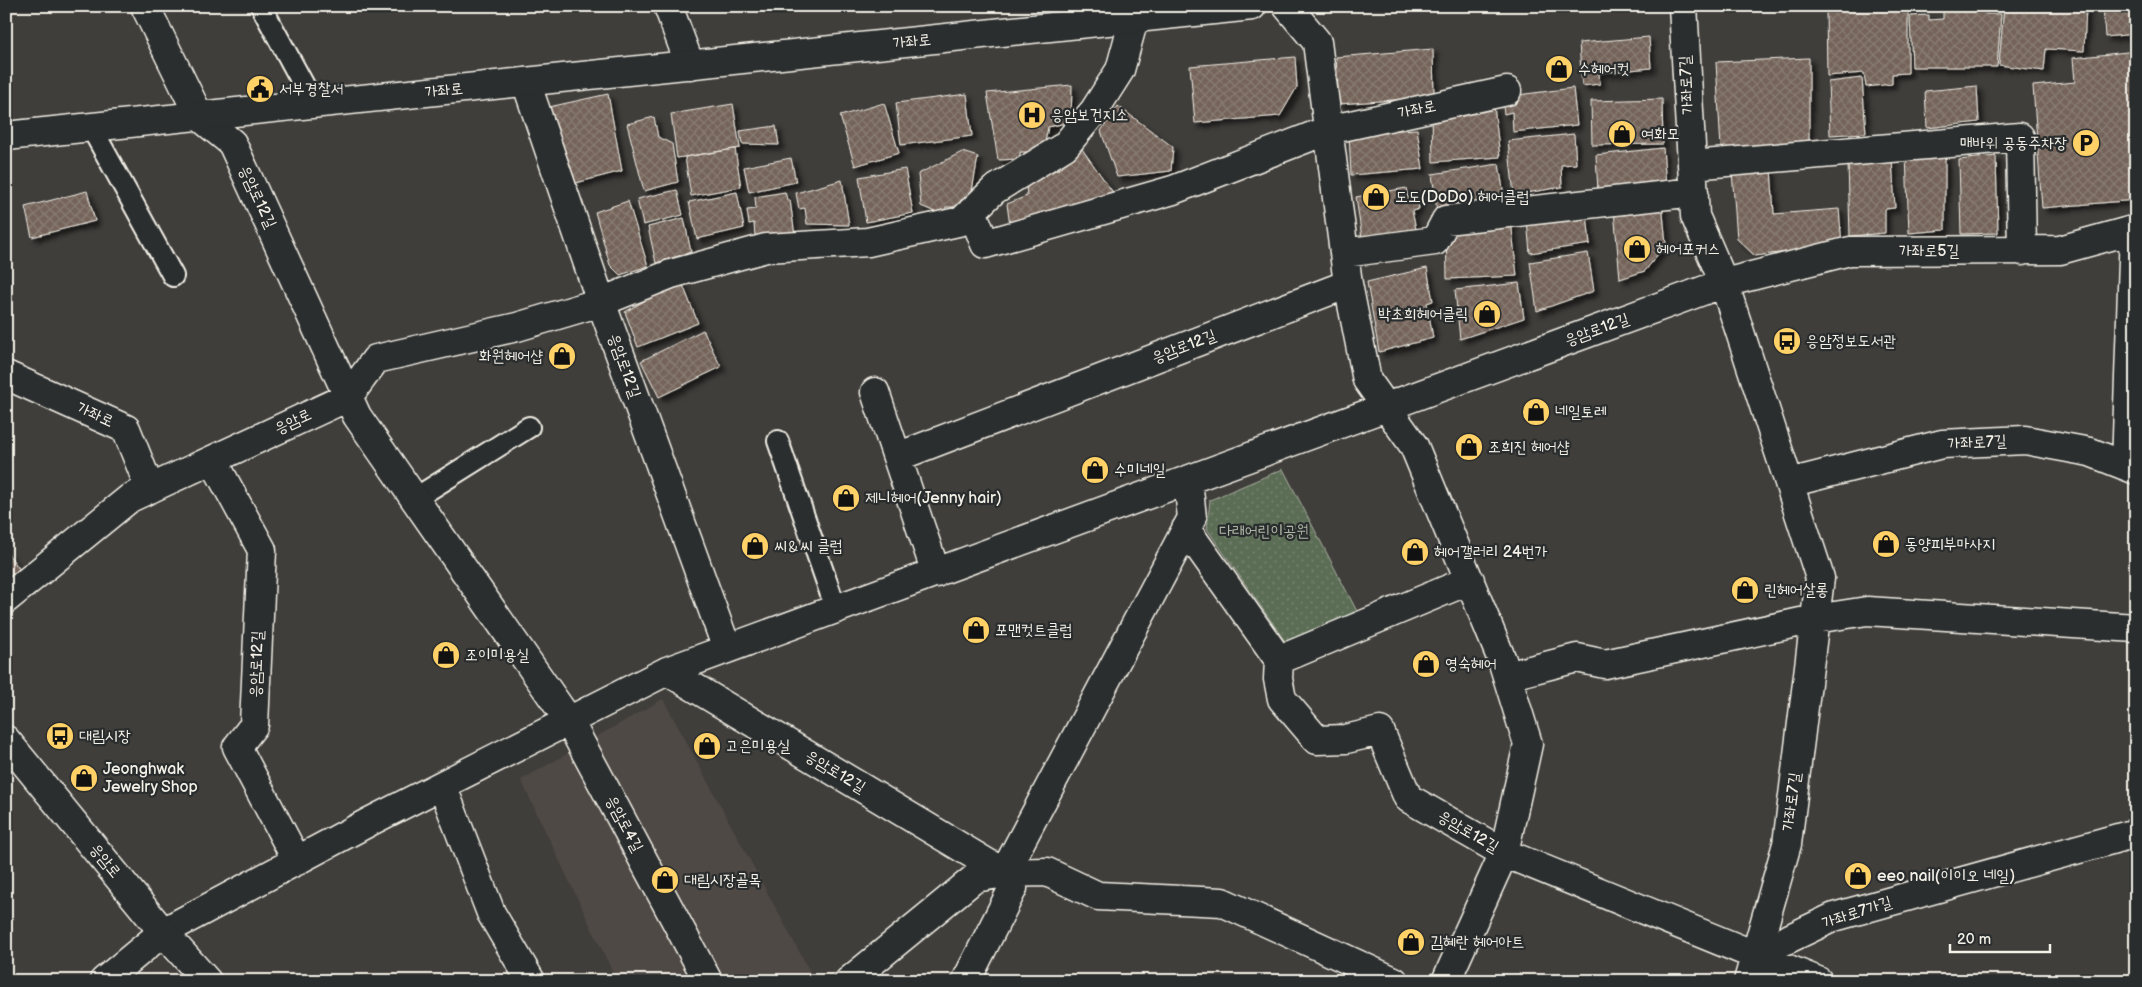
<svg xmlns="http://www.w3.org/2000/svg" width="2142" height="987" viewBox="0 0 2142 987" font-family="'Balsamiq Sans','Poor Story',sans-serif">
<defs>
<pattern id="green-dots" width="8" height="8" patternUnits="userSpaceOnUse" patternTransform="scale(1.25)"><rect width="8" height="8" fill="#5c6d56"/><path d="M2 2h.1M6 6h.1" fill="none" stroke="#74826e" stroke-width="1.8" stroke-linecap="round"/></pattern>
<pattern id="building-cross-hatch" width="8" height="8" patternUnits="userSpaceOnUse" patternTransform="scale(1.25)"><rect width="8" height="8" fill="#74645a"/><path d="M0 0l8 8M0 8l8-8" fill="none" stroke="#887b72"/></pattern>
<filter id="shadow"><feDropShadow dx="4.5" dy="4.5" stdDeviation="2.5" flood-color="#0009"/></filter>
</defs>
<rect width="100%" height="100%" fill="#403e3b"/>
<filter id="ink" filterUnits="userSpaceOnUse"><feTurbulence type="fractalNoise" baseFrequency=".02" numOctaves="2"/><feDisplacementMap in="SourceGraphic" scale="10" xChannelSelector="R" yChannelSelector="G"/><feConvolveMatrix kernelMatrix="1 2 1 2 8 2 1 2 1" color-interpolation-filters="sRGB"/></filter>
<g filter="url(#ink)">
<path fill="#504944" d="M362,6h50l-6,4z
M663,699l152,282h-198l-96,-201z"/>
<path fill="url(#green-dots)" stroke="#a8af9f" d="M1283,469l78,150 -72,28 -82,-118 3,-29z"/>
<path fill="url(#building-cross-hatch)" stroke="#f4f1e8" filter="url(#shadow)" d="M1856,6h52v67l-16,1v10l-26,3 -2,-14 -37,3 -1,-66z
M2004,6h82l-2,45 -38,-2 -2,22 -45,-6z
M2103,6h33v28l-31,3z
M1943,9h43v5h15l-4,53h-85l-2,-51 19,-1v5l14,-1z
M1649,37l2,31 -52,5 1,11 -18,2 -3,-43z
M1433,49l1,48 -95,7 -3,-47z
M2136,51v149l-94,8 -9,-122 42,-4 -2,-24z
M1295,57l2,30 -17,29 -85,7 -5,-57z
M1809,58v87l-88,4 -5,-87z
M1862,78l4,55 -36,2 -2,-53z
M1072,85l-1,37 -23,5 -3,15 -15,10h-10v7l-22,1 -11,-67z
M1977,86l2,36 -52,6 -2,-37z
M1573,88l4,37 -64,7 -1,-20 -8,2 -2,-17z
M608,94l14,77 -46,12 -27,-76z
M967,94l5,42 -71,9 -5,-42z
M1662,99l1,45 -71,1 -1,-44z
M884,103l15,50 -44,13 -15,-50z
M733,104l7,44 -63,10 -6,-44z
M1118,106l55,41 -2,24 -54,6 -16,-46z
M1494,106l6,51 -67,5 -1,-48z
M654,117l4,20 14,7 6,38 -34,9 -17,-67z
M776,126l3,19 -37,-1 -2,-13z
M1417,129l6,40 -72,6 -2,-42z
M1574,134l2,30 -15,1 1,22 -48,8 -6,-54z
M1663,148l3,38 -68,6 -2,-37z
M735,149l6,38 -50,9 -6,-39z
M1082,149l35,49 -107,28 -3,-22 20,-8 -1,-13 37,-16 -1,-9z
M962,152l16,5 -8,45 -9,-2 -2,7h-13l-4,8 -21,-9 -3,-32z
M1945,153v77l-36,3 -3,-78z
M1996,156l2,77 -37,1 -2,-74z
M791,158l5,24 -47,10 -5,-25z
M1892,159l3,49 -10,1v24l-35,3 -2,-73z
M1499,164l6,38 -68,10 -5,-38z
M1771,168l3,46 65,-5 3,36 -87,11 -18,-17 -5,-68z
M905,169l8,44 -47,9 -7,-45z
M842,180l7,45 -42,-1 -2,-16 -6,1 -3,-16z
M1406,188l2,10 9,-3 2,14 -7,2 6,27 -55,7 -7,-48z
M677,190l6,25 -40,10 -6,-26z
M87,191l8,30 -63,16 -7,-30z
M737,192l7,36 -47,11 -8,-37z
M785,192l2,8h3l5,36h-40l-1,-13 -5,1 -2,-14 9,-1 -1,-12z
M628,201l20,65 -28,9 -10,-10 -15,-53z
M1662,203l4,41 -21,27 -25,8 -6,-69z
M1587,214l3,30 -60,9 -3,-33z
M684,218l7,34 -35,11 -8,-36z
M1511,220l6,56 -70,3 -1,-52z
M1588,253l6,38 -57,20 -7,-49z
M1427,268l6,33 -6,2 6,35 -54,14 -12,-70z
M681,280l17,43 -60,24 -13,-35z
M1519,283l5,35 -64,21 -5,-49z
M703,330l18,37 -62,30 -18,-36z
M6,551l15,20 -15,11z"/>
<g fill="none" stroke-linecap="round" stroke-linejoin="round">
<defs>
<path id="lane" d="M261,6l53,98
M91,127l82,149
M778,441l58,168
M414,499l115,-72"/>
<path id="street" d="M145,6l54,110 33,27 125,273 212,305 139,260
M668,6l22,59
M1287,6l30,36 31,242 19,96 47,66 88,214 26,84 -24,109 -58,128
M1683,6l12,210 29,67 96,295 -33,266 -39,137
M526,82l75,220 126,347
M1692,165l328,-28 2,114
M972,211l13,33 188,-54 155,-60 179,-39
M1344,253l91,-12 11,-21 248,-28
M6,375l120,54 24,60
M875,392l61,181
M897,457l451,-173
M213,460l49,90 -8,175 -17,22 60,114
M2126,466l8,-236
M1789,483l153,-39 83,-4 65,12 46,18
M1186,529l93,131 -1,19 4,20 35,41 29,-1 34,-8 28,67 96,55 314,128
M6,599l124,-101 218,-101 28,-38 141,-32 84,-25 70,-28 95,-26 102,-6 94,-21 32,-31 71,-44 29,-35 26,-41 14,-51
M1279,660l191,-80
M667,671l337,202 43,-1 51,24 124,6 172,79
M1507,676l70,-18 28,6 210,-45 52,-8 269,17
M442,785l49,128 40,68
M1004,873l188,-355 -4,-38
M163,932l206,-110 298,-151 1057,-388 126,-32 210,-1 76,-21
M1755,955l79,-38 302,-84
M849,981l126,-103 29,-5
M966,981l47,-93 -9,-15"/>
<path id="secondary" d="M6,136l1246,-130
M6,740l157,192 44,49
M104,981l59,-49"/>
</defs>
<use href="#lane" stroke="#f4f1e8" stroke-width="24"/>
<use href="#street" stroke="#f4f1e8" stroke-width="31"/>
<use href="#secondary" stroke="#f4f1e8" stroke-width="31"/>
<use href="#lane" stroke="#2a2d2e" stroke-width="20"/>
<use href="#street" stroke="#2a2d2e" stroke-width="28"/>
<use href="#secondary" stroke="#2a2d2e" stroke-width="28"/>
</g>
</g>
<defs>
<symbol id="shop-disc" viewBox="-11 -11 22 22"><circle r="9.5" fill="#ffd166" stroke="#2a2d2e"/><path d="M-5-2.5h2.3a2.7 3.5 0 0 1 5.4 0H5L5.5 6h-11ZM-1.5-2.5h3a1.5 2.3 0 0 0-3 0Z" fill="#111"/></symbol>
<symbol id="civic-disc" viewBox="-11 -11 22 22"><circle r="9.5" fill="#ffd166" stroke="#2a2d2e"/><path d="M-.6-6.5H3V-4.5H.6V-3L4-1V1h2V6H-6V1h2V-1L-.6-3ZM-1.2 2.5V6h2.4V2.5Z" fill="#111"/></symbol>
<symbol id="hospital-disc" viewBox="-11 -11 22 22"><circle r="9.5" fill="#ffd166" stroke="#2a2d2e"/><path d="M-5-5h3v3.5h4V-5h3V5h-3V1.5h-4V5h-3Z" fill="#111"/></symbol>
<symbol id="parking-disc" viewBox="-11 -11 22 22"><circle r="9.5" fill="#ffd166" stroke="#2a2d2e"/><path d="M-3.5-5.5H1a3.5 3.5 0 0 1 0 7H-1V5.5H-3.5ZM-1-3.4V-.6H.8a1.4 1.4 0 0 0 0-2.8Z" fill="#111"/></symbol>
<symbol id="bus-disc" viewBox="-11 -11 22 22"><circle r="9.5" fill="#ffd166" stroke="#2a2d2e"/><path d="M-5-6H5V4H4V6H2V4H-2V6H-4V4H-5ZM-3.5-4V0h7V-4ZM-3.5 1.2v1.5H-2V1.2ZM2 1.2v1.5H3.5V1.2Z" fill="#111"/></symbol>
</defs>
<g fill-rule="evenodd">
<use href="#shop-disc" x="1543" y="53" width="32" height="32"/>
<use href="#civic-disc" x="244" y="73" width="32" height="32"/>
<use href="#hospital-disc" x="1016" y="99" width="32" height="32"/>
<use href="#shop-disc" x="1606" y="118" width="32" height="32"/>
<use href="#parking-disc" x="2070" y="127" width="32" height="32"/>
<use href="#shop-disc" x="1360" y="181" width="32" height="32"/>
<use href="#shop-disc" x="1621" y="233" width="32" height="32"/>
<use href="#shop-disc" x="1471" y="298" width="32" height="32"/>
<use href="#bus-disc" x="1771" y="325" width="32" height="32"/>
<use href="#shop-disc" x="546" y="340" width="32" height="32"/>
<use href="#shop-disc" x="1520" y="396" width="32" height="32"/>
<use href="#shop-disc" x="1453" y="431" width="32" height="32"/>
<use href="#shop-disc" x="1079" y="454" width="32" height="32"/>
<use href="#shop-disc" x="830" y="482" width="32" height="32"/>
<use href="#shop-disc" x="1870" y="528" width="32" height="32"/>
<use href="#shop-disc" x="739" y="530" width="32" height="32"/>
<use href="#shop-disc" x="1399" y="536" width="32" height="32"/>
<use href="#shop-disc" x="1729" y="574" width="32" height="32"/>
<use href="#shop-disc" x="960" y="614" width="32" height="32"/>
<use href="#shop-disc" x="430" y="639" width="32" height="32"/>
<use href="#shop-disc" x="1410" y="648" width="32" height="32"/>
<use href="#bus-disc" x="44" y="720" width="32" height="32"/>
<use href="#shop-disc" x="691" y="730" width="32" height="32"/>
<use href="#shop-disc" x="68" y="762" width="32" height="32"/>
<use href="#shop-disc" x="1842" y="860" width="32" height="32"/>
<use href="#shop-disc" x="649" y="864" width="32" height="32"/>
<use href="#shop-disc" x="1395" y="926" width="32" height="32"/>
</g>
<g text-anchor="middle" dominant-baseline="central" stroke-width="4.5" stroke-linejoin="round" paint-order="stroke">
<g font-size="16" fill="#f4f1e8" stroke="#2a2d2e">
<text transform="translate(912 42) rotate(-6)">가좌로</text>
<text transform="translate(1687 85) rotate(-93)">가좌로7길</text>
<text transform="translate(444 91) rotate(-6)">가좌로</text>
<text transform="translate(1417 110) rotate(-12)">가좌로</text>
<text transform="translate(257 197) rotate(65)">응암로12길</text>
<text x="1929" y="251">가좌로5길</text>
<text transform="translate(1597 330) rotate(-20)">응암로12길</text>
<text transform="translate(1184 347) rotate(-21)">응암로12길</text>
<text transform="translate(624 366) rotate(70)">응암로12길</text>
<text transform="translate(95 415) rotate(24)">가좌로</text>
<text transform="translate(293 422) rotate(-25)">응암로</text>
<text transform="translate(1977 443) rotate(-3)">가좌로7길</text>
<text transform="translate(257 664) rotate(-88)">응암로12길</text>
<text transform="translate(835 772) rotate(31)">응암로12길</text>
<text transform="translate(1792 802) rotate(-83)">가좌로7길</text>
<text transform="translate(624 824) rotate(62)">응암로4길</text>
<text transform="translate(1468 832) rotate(30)">응암로12길</text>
<text transform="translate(105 861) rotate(51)">응암로</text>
<text transform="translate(1857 913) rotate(-18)">가좌로7가길</text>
</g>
<g font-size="16" fill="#f4f1e8" stroke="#2a2d2e" text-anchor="start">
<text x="1578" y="69">수헤어컷</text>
<text x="279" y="89">서부경찰서</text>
<text x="1051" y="115">응암보건지소</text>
<text x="1641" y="134">여화모</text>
<text x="2067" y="143" text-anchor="end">매바위 공동주차장</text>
<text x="1395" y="197">도도(DoDo) 헤어클럽</text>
<text x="1656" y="249">헤어포커스</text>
<text x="1468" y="314" text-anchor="end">박초희헤어클릭</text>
<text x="1806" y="341">응암정보도서관</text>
<text x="543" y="356" text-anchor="end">화원헤어샵</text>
<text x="1555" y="412">네일토레</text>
<text x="1488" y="447">조희진 헤어샵</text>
<text x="1114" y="470">수미네일</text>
<text x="865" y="498">제니헤어(Jenny hair)</text>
<text x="1905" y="544">동양피부마사지</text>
<text x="774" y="546">씨＆씨 클럽</text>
<text x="1434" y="552">헤어갤러리 24번가</text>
<text x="1764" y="590">린헤어살롱</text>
<text x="995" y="630">포맨컷트클럽</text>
<text x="465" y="655">조이미용실</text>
<text x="1445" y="664">영숙헤어</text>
<text x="79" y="736">대림시장</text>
<text x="726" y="746">고은미용실</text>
<text x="103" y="769">Jeonghwak<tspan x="103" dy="18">Jewelry Shop</tspan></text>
<text x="1877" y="876">eeo nail(이이오 네일)</text>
<text x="684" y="880">대림시장골목</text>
<text x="1430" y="942">김혜란 헤어아트</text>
</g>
<g font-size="16" fill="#b0b6a6" stroke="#2a2d2e">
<text x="1264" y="531">다래어린이공원</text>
</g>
</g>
<rect width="2142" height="987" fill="none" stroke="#2a2d2e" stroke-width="25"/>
<rect x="12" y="12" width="2117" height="962" fill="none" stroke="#f4f1e8" stroke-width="2" filter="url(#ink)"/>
<path d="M1950 944v8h100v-8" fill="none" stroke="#f4f1e8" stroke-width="2.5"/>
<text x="1957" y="944" font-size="15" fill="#f4f1e8" stroke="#2a2d2e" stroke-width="4" paint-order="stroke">20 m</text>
</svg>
